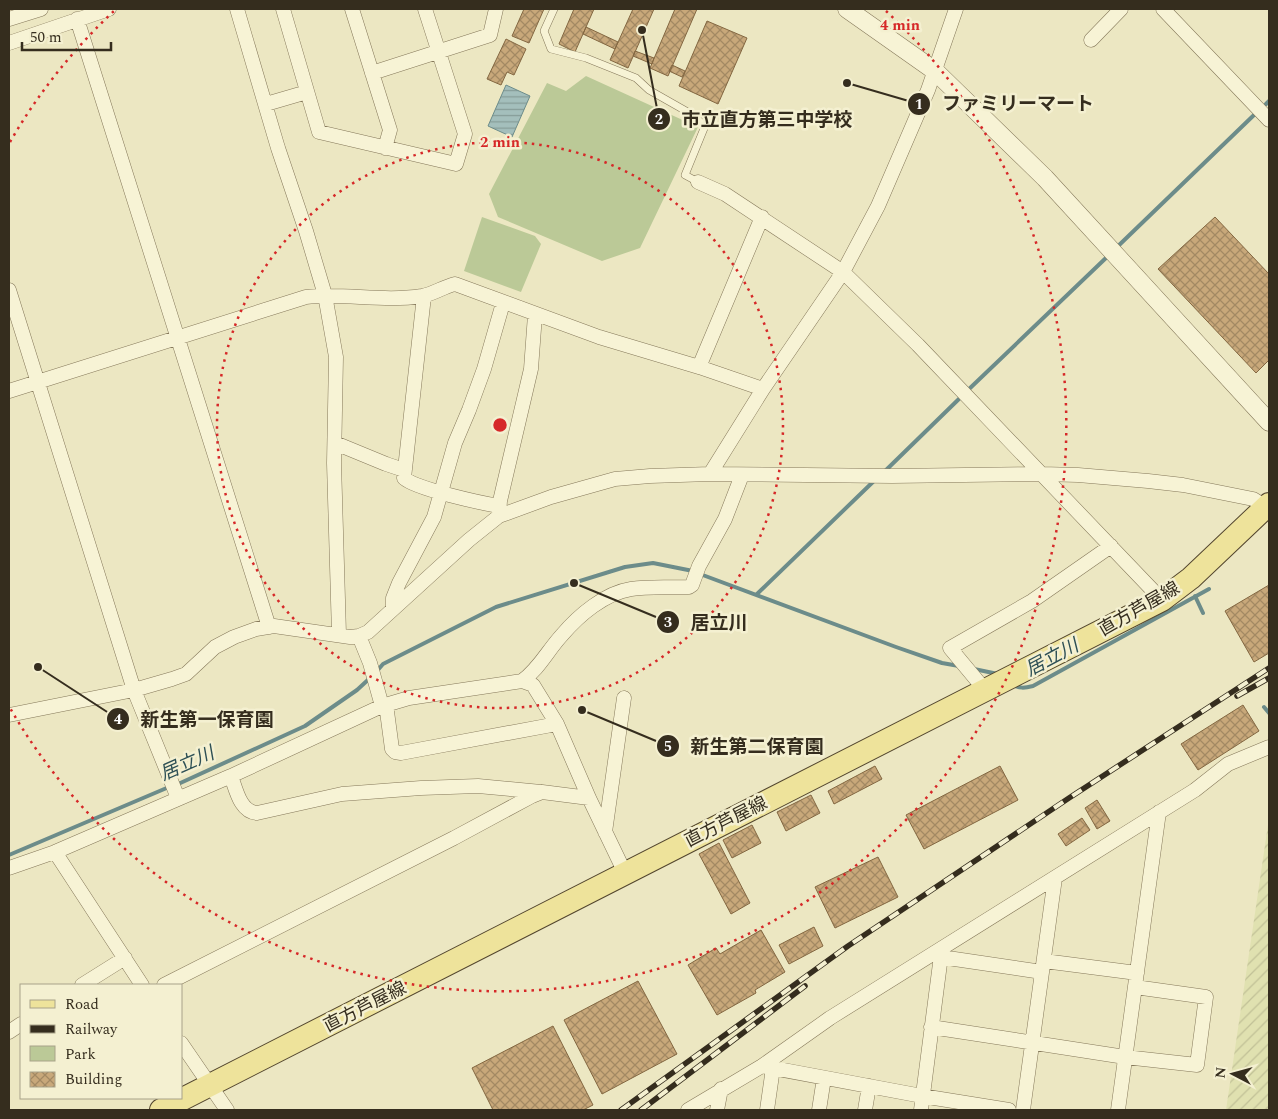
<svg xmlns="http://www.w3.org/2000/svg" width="1278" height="1119" viewBox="0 0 1278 1119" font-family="Spectral,'Noto Sans JP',serif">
<defs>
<pattern id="farmland-furrows" width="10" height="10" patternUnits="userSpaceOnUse" patternTransform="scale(1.25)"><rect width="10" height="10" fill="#e0e1b0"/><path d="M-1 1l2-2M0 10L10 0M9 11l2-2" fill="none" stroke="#c1c197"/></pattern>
<pattern id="water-rules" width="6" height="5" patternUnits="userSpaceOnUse" patternTransform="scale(1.25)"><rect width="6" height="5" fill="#a4bfbc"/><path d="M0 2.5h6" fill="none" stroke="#869c98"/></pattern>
<pattern id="building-cross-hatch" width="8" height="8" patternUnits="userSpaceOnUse" patternTransform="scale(1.25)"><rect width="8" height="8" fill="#c8a87a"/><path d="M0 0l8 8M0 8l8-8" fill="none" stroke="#a38963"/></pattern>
</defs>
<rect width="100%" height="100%" fill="#ece7c2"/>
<path fill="url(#farmland-furrows)" d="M1269,818v292h-43z"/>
<path fill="#bbc997" d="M586,76l112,51 -58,121 -38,13 -104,-44 -9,-23 58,-111 19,8z
M482,217l53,19 6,8 -20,48 -57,-21z"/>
<path fill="url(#water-rules)" stroke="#6c8c8a" d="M506,85l24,11 -18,41 -24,-11z"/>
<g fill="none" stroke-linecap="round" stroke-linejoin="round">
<path stroke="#6c8c8a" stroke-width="4" d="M1266,104l3,-3
M1115,249l139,-134
M967,391l141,-135
M883,473l79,-77
M700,574l196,73 46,16 17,3
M757,594l119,-115
M1195,596l8,17
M974,669l24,5
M377,671l6,-7 113,-57 129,-40 28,-4 40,8
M1012,684c7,5 13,4 21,2l176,-97
M1264,707l5,6
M176,785l129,-59 52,-36 13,-12
M9,855l160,-68"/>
</g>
<path fill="url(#building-cross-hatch)" stroke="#836741" d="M524,9h20l-15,34 -17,-7z
M574,9h20l-19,43 -16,-8z
M633,9h21l-26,59 -18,-8z
M675,9h22l-29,67 -18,-8z
M707,21l40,17 -29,66 -39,-18z
M586,27l32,15 -3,7 -32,-15z
M506,39l20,10 -12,26 -7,-3 -6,13 -14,-6z
M635,51l19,7 -2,6 -19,-8z
M672,65l13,6 -3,6 -13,-6z
M1215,217l54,57v86l-13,13 -98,-104z
M1269,585v68l-15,9 -29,-51z
M1243,705l16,26 -61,39 -17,-26z
M875,766l7,13 -48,25 -6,-13z
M1000,766l18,34 -94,49 -18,-34z
M811,795l9,18 -34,18 -9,-19z
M1097,800l13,21 -13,8 -12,-21z
M1082,818l8,12 -24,16 -8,-12z
M752,825l9,18 -29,15 -9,-18z
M719,843l31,60 -19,11 -32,-60z
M878,857l20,40 -63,31 -20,-41z
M814,927l9,19 -34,18 -10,-19z
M761,930l24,42 -30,18 1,3 -39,22 -29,-50 28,-17 4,6z
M638,981l39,73 -75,40 -38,-74z
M553,1026l40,79 -10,5h-90l-21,-42z"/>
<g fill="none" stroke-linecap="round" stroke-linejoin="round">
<defs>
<path id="service" d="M554,9l-10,22 7,18 35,9 50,20 13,12 44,25 12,11 -20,49 13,7"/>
<path id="minor" d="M237,9l41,139 28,83 19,64 11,62 -2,106 5,171
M283,9l36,123 137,32 9,-30 -40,-125
M352,9l38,121 -5,18
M1163,9l106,111
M9,19l32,-10
M77,19l192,608
M1091,40l30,-31
M9,43l100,-34
M372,73l118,-38 6,-26
M266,104l41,-12
M698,182l27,12 118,78 75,73 244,255
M9,290l125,400 44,108
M424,296l-20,182c12,11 77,25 95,28
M699,367l63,-150
M9,391l297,-94c39,-4 77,5 116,-1 11,-2 21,-9 33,-12l144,53 100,30 64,22
M335,443l51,21 18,6
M710,474l53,-85 80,-117 35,-66 50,-116 28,-81
M499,515l1,-14 31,-132 4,-54
M393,609v-11l6,-15 35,-66 21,-74 14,-33 15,-41 19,-66
M359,636l11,27 12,43
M522,681c17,-12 26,-31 40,-46 17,-20 43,-42 69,-46 19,-3 39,-1 58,-2l3,-2 7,-19 26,-47 17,-44
M985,690l-35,-42 82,-47 79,-55
M386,704l6,45 3,3 6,1 156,-29
M9,715l125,-25 38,-11 14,-5 29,-27 19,-10 22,-8 18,-3 76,11 9,-1 9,-4 101,-92 30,-24 52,-19 64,-18 35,-3 60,-2 182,2 150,-2 36,1 70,6 35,4 70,14 13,8
M231,776c5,13 9,36 26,37l85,-19 79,-6 57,-2 63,6
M605,832l19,-134
M55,852l87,133
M9,868l46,-16 176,-76 151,-70 27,-8 113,-17 11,4 24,39 32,74 36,75
M941,957l101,15
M1044,961l93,12
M82,985l43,-27
M164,985l290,-147 78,-42 10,-4 47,6
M931,1027l194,30 72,8 9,-68 -71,-10
M9,1032l12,-8
M181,1043l46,67
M762,1066l160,30 87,14
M688,1110l74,-44 68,-48 365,-228 33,-26 41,-17
M717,1110l4,-21
M767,1110l6,-42
M819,1110l5,-32
M865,1110l4,-24
M921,1110l21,-162
M1023,1110l32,-232
M1118,1110l41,-298"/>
<path id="tertiary" d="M847,9l88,62 110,107 224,244"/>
<path id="primary" d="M161,1110l1001,-510 29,-22 78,-74"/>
</defs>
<use href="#service" stroke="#85785a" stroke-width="8"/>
<use href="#minor" stroke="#85785a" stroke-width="15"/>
<use href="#tertiary" stroke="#85785a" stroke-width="19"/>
<use href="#primary" stroke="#53462e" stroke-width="24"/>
<use href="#service" stroke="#f7f3d5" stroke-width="7"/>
<use href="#minor" stroke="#f7f3d5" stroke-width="14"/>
<use href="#tertiary" stroke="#f7f3d5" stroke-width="18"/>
<use href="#primary" stroke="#eee39b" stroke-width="22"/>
<defs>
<path id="rail" d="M1237,696l32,-18
M621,1110l227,-164 221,-148 200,-130
M641,1110l164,-124"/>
</defs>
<use href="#rail" stroke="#352d1e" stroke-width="5.5"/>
<use href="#rail" stroke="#f4f0d1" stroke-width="4" stroke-dasharray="11" stroke-linecap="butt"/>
</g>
<g fill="none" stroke="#d62828" stroke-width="2.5" stroke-dasharray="2.5 5">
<circle cx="500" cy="425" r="283"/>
<path d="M10 142A566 566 0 0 1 114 11M886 11A566 566 0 1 1 10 708"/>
</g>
<g text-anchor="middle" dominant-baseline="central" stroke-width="5" stroke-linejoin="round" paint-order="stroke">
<g font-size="18" fill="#352d1e" stroke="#f4f0d1">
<text transform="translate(1139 609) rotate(-30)">直方芦屋線</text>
<text transform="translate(726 822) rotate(-27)">直方芦屋線</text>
<text transform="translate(365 1007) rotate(-27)">直方芦屋線</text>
</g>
<g font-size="19" font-style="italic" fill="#2e5055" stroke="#f4f0d1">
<text transform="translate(1052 658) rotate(-28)">居立川</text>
<text transform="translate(187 764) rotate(-24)">居立川</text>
</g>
</g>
<circle cx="500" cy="425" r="8" fill="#d62828" stroke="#f4f0d1" stroke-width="2.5"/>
<g font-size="15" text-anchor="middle" font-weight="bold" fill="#d62828" stroke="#f4f0d1" stroke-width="5" stroke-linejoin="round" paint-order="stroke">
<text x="900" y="30">4 min</text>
<text x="500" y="147">2 min</text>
</g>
<path fill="none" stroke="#352d1e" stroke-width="2" d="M847 83L919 104M642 30L659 119M574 583L668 622M38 667L118 719M582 710L668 746"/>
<g fill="#352d1e" stroke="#f4f0d1" stroke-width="2">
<circle cx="847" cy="83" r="5"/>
<circle cx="642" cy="30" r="5"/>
<circle cx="574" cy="583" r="5"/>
<circle cx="38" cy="667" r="5"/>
<circle cx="582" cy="710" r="5"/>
<circle cx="919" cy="104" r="12"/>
<circle cx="659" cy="119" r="12"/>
<circle cx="668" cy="622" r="12"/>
<circle cx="118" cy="719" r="12"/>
<circle cx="668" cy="746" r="12"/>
</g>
<g font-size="15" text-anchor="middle" font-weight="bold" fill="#fff">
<text x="919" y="109">1</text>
<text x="659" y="124">2</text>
<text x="668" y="627">3</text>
<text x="118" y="724">4</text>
<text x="668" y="751">5</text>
</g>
<g font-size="19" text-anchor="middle" font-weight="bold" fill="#352d1e" stroke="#f4f0d1" stroke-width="5" stroke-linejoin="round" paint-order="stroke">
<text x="1018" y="110">ファミリーマート</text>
<text x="767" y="126">市立直方第三中学校</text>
<text x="719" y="629">居立川</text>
<text x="207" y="726">新生第一保育園</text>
<text x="757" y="753">新生第二保育園</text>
</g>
<rect width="1278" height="1119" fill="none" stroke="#352d1e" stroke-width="20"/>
<rect x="20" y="984" width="162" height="115" fill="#f4f0d1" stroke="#a8a289"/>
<rect x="30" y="1000" width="25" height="8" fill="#eee39b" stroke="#a8a289"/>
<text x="65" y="1009" font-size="15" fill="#352d1e">Road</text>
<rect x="30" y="1025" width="25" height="8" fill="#352d1e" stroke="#a8a289"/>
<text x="65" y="1034" font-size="15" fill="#352d1e">Railway</text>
<rect x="30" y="1046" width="25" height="15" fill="#bbc997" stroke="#a8a289"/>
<text x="65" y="1059" font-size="15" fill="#352d1e">Park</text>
<rect x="30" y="1072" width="25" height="15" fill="url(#building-cross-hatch)" stroke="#a8a289"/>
<text x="65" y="1084" font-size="15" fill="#352d1e">Building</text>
<g transform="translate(1233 1074) rotate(276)" stroke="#f4f0d1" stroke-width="4" paint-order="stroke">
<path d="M0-4L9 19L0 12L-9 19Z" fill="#352d1e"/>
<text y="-8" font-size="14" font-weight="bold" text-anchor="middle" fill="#352d1e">N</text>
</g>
<path d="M22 42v8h89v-8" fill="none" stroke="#352d1e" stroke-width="2.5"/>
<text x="30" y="42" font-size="15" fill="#352d1e" stroke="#f4f0d1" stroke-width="4" paint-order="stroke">50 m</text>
</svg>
